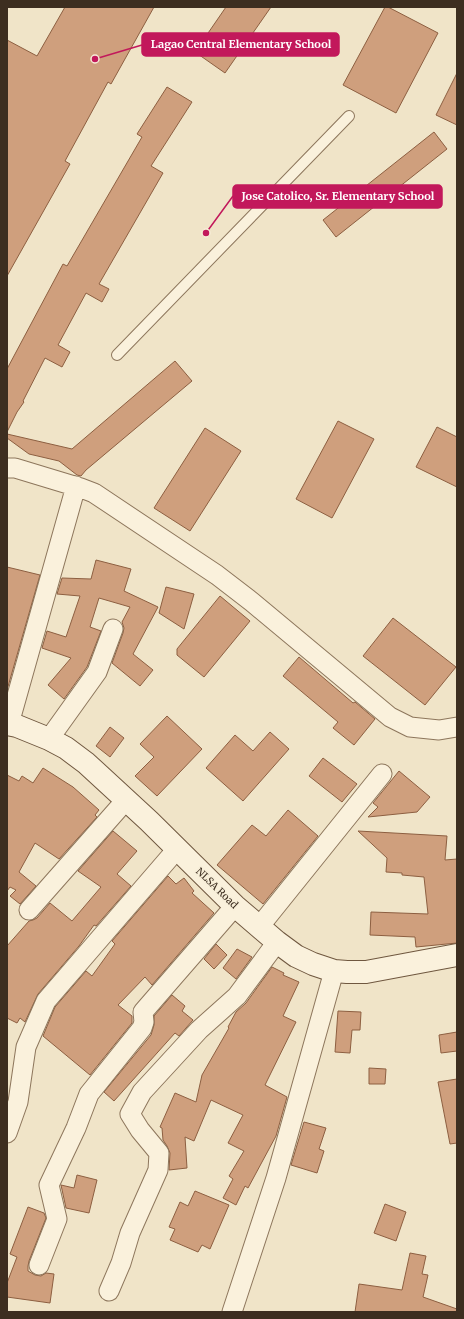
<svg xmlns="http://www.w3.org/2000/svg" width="464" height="1319" viewBox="0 0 464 1319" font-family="Merriweather,serif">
<rect width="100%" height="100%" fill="#f0e4c8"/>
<path fill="#cf9f7d" stroke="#8d5f41" d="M65,7h89l-43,77 -3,-2 -43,79 5,3 -63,112v-236l30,16z
M226,7h45l-46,66 -30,-21z
M385,7h3l50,26 -42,80 -53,-28z
M457,73v52l-21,-10z
M167,87l25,15 -41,64 12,7 -64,111 10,5 -7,13 -16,-9 -28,52 12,7 -8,15 -17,-9 -22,43 1,1 -7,10 -10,20v-63l56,-105 4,2 75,-129 -5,-3z
M434,132l13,17 -111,88 -13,-17z
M175,361l17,20 -106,89 -5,6 -4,-1 -18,-14 -30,-7 -22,-16v-4l65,15z
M338,421l36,18 -42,79 -36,-19z
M437,427l20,10v50l-41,-20z
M205,428l36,23 -51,80 -36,-23z
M96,560l35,9 -7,22 34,16 -25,47 20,16 -13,16 -28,-23 11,-30 1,-5 -2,-6 8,-15 -31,-9 -9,29 11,4 -14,36 -23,32 -16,-14 23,-27 -29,-10 5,-17 19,6 14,-41 -23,-2 5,-16 29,1z
M7,567l33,8 -33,115z
M166,587l28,7 -10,35 -25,-16z
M220,596l30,25 -46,56 -27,-22v-6z
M393,618l63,49 -31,38 -62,-49z
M299,657l54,46 2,-1 20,17 -21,26 -21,-17 5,-6 -55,-46z
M167,716l35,33 -45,47 -22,-20 19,-19 -14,-13z
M110,727l14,11 -14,19 -14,-11z
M270,732l19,17 -46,52 -37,-33 29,-33 18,16z
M323,758l34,26 -15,18 -33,-26z
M43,768l30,19 26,23 -4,5 2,2 -38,42 -24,-16 -16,29 17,14 -16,18 -10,-8 6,-6 -6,-3 -3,4v-116l12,6 3,-5 11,7z
M399,771l31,26 -13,15 -49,5 10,-10 -5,-4z
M288,810l30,26 -55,68 -46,-39 35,-40 14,11z
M113,831l24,20 -20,23 14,12 -35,40 -2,-1 -15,21 -41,48 -13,28 -5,-4 -3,5 -10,-5v-72l22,-25 4,-1 4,-2 13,-15 22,18 29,-34 -23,-16z
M358,831l89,5 -2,24 12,-1v84l-41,4 -1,-10 -45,-2 1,-23 57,2 -4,-37 -22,-2v-2l-16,-1 1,-14z
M168,876l8,8 8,-6 10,13 -2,2 22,20 -62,72 -7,-8 -27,28 14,11v7l-42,52 -47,-39 12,-29 31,-36 6,5 23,-32 -3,-3z
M216,944l11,11 -13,14 -10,-10z
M237,949l15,8 -16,22 -13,-11z
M272,967l12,6 -1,2 16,7 -16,34 13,6 -31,63 22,12 -11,39 -28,52 -3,-2 -9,19 -13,-7 10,-19 -4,-3 15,-25 -16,-8 15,-28 -32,-15 -17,41 -9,-4 2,31 -18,2 1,-17 -3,-7 -4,-6 -1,-12 -2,-1 15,-34 21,9 6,-27 27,-47 -1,-1 8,-15 10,-9z
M172,995l13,11 -3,5 11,9 -14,16 -4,-3 -61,68 -10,-9 47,-57 3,-10v-9z
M338,1011l23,1 -1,18h-8l-2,23 -15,-1z
M457,1032v19l-16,2 -2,-18z
M369,1068l17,1 -1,15h-16z
M457,1079v64l-7,1 -12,-62z
M304,1122l22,6 -7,21 5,2 -7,22 -26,-8z
M77,1175l20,5 -8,33 -23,-5 -5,-23 13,3z
M195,1191l34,14 -19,44 -8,-4 -4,7 -28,-12 5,-11 -6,-2 11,-25 8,4z
M385,1204l21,8 -10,29 -22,-8z
M28,1207l16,6 2,5 -17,43 -1,5v5l7,4 6,1 5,-3 8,1 -4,29 -43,-6v-14l10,-26 -7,-3z
M410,1253l16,3 -4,18 6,1 -5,22 34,12v3h-102l4,-28 43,6z"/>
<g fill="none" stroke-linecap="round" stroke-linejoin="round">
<defs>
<path id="lane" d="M117,355l232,-239"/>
<path id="street" d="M7,468h8l66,20 13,5 123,82 35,27 138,115 20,10 29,3 18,-3
M9,724l67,-238
M49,739l48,-67 16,-43
M29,910l97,-110
M259,927l123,-153
M7,1133l11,-31 8,-55 20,-46 131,-152
M39,1265l18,-46 -8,-34 27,-57 13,-34 53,-66 2,-6 -1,-10 92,-106
M109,1291l12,-28 9,-30 28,-63 1,-17 -19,-23 -10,-16 12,-22 57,-62 38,-34 40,-54
M232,1312l44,-134 58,-207"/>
<path id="secondary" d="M7,724l10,2 32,13 17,9 20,15 63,58 86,85 42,36 19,14 17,8 21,7 13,1h19l91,-17"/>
</defs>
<use href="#lane" stroke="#8d765c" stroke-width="12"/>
<use href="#street" stroke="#8d765c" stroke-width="21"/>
<use href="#secondary" stroke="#6f573f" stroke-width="24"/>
<use href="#lane" stroke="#faf1dc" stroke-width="10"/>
<use href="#street" stroke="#faf1dc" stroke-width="19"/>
<use href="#secondary" stroke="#faf1dc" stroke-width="22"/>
</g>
<g text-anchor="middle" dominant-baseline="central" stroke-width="3" stroke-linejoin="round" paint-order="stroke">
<g font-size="10" fill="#3d2e20" stroke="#f7eed8">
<text transform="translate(217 888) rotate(44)">NLSA Road</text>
</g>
</g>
<path fill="none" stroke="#c2185b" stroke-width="1.5" d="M95 59L142 45M206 233L233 196"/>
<g fill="#c2185b" stroke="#f7eed8" stroke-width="1.5">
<circle cx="95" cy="59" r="4"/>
<circle cx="206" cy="233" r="4"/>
</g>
<g fill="#c2185b" stroke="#c2185b" stroke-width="1.5">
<rect x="142" y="33" width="197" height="23" rx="4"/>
<rect x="233" y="185" width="209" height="23" rx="4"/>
</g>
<g font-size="11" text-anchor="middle" font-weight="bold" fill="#fff">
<text x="241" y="48">Lagao Central Elementary School</text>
<text x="338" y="200">Jose Catolico, Sr. Elementary School</text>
</g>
<rect width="464" height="1319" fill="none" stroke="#3d2e20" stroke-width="16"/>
</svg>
